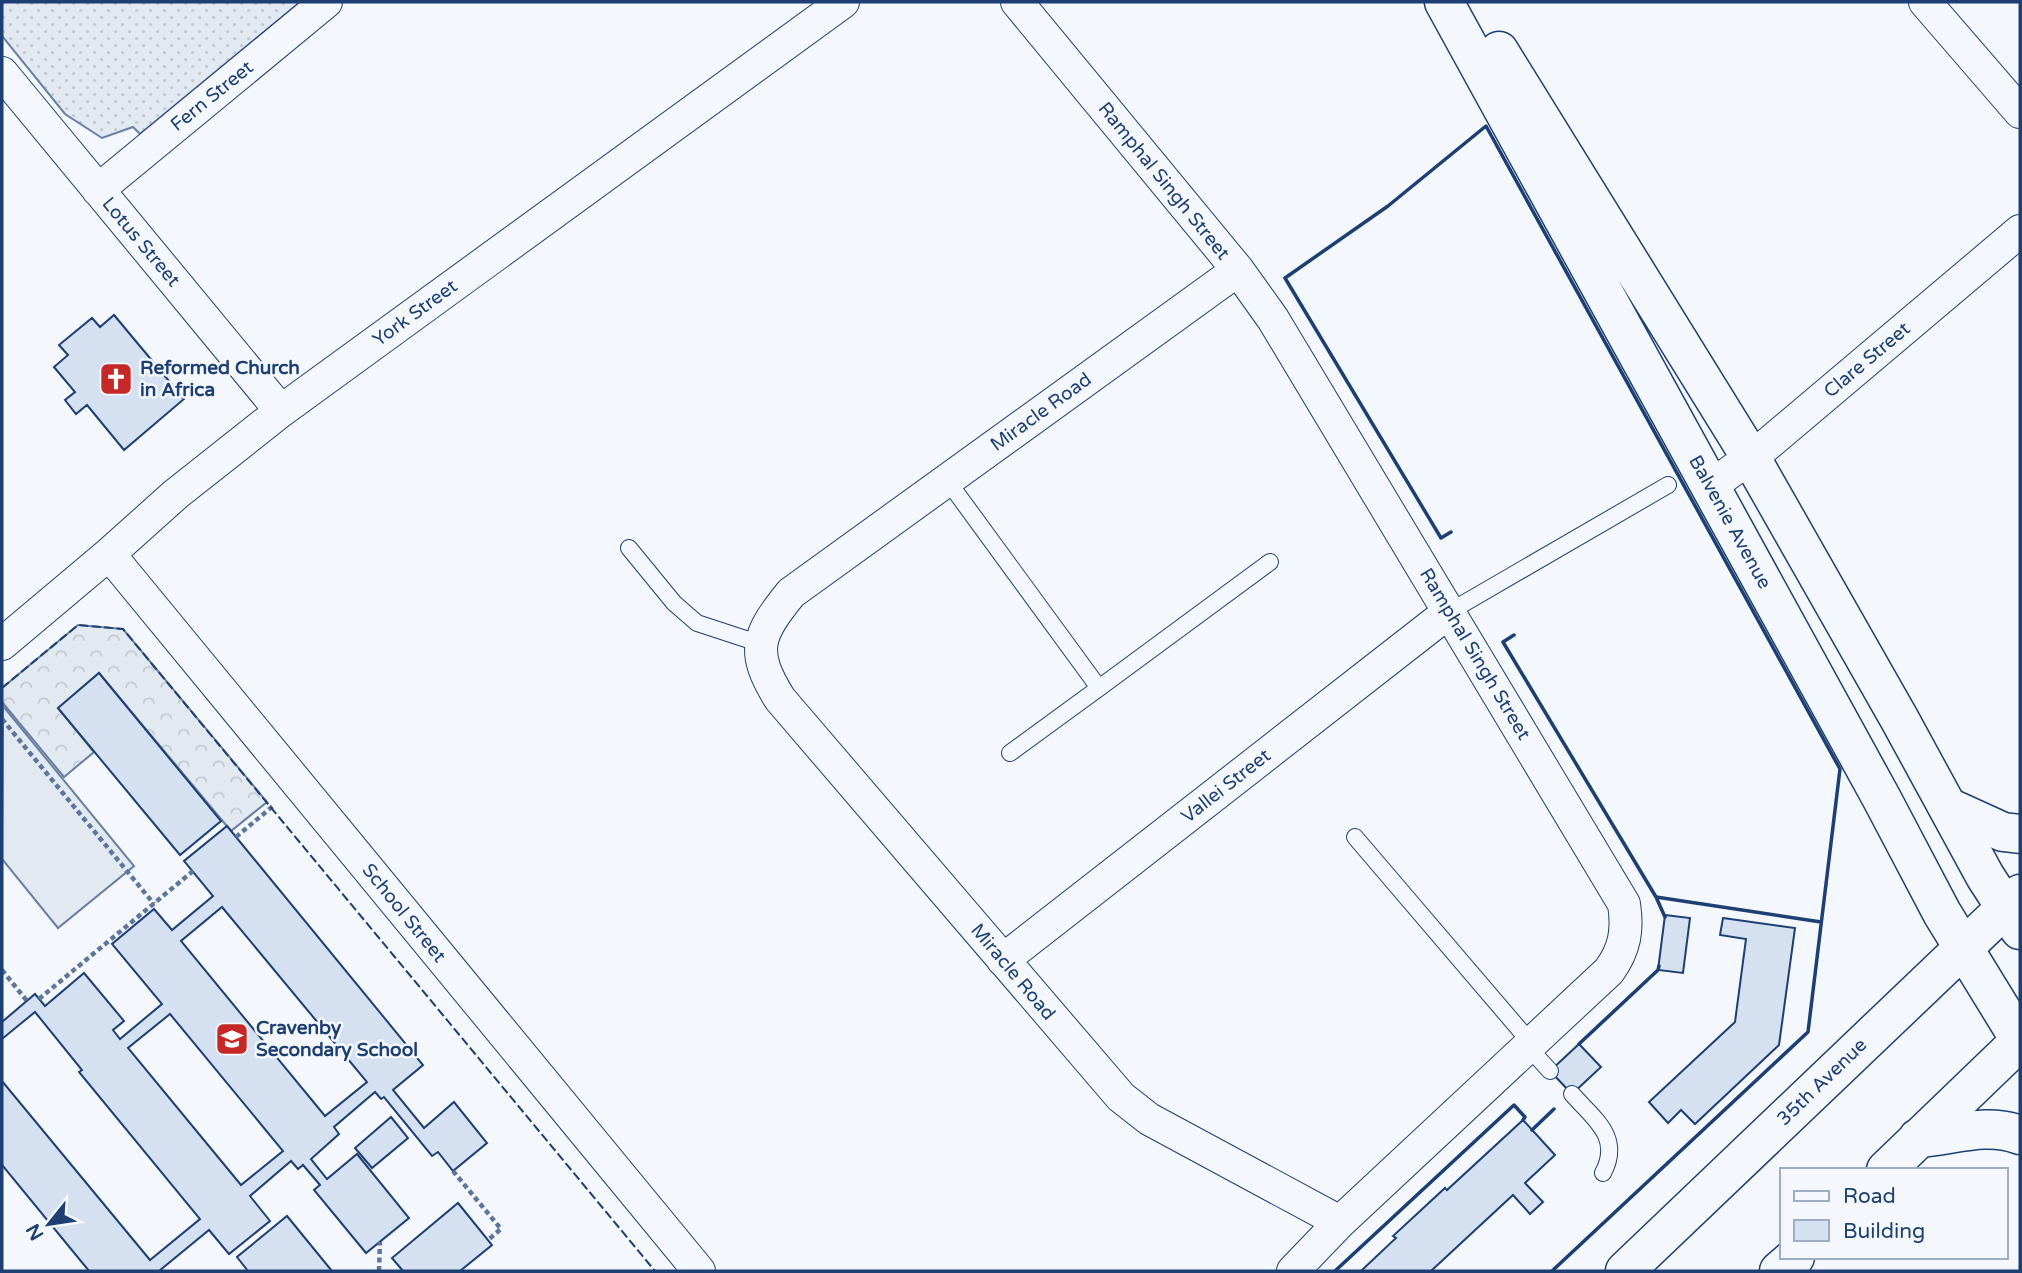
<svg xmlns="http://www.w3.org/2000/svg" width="2022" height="1273" viewBox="0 0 2022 1273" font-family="'Varela Round',sans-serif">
<defs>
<pattern id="grass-dots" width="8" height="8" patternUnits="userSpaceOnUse" patternTransform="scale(1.75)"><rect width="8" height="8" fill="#e3e9f0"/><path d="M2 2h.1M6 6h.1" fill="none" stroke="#c2c9d1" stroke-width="1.8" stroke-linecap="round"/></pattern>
<pattern id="forest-crowns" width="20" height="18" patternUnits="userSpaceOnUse" patternTransform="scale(1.75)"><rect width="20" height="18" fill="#e3e9f0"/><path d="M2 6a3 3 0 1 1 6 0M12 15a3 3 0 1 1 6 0" fill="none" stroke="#c2c9d1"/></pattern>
</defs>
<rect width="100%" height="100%" fill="#f4f7fb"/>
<path fill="url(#grass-dots)" stroke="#687fa3" stroke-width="2" d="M2,2h298l-160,132 -7,-7 -31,11 -37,-24 -63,-78z"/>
<path fill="url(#forest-crowns)" stroke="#687fa3" stroke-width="2" d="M78,625l45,4 144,173 -36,29 -132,-158 -41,35 36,44 -30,25 -62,-75v-14z"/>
<path fill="#e3e9f0" stroke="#687fa3" stroke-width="2" d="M3,706l131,160 -76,62 -56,-69z"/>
<path fill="#d5e0f0" stroke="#1d3f73" stroke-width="2" fill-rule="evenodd" d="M114,315l70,84 -60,51 -37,-45 -11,9 -11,-14 10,-8 -21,-25 14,-12 -9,-10 33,-27 8,9z
M99,673l122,148 -41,34 -122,-147z
M227,826l196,239 -30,25 31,38 30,-26 33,41 -34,28 -15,-19 -6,4 -48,-59 -3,2 -6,-7 -41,35 5,7 -28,25 16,20 30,-25 52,64 -43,35 -52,-63 6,-5 -17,-20 -5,4 -7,-8 -41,35 20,25 -41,33 -20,-24 -50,41h-70l-87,-106v-84l148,179 50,-41 -121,-147 3,-2 -47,-58 -33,27v-17l33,-28 10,12 39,-33 40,48 -11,9 7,9 42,-35 -50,-60 42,-35 18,21 41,-34 -29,-35zM222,907l145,175 -42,34 -144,-175zM170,1014l113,137 -42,34 -113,-137z
M1665,915l25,3 -7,55 -25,-3z
M1723,918l72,10 -16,117 -84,79 -14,-14 -13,13 -19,-21 86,-80 11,-83 -26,-4z
M1579,1044l22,23 -29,27 -22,-23z
M391,1117l17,21 -36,30 -17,-20z
M1523,1120l32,35 -30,28 18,19 -13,12 -17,-19 -82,76h-70l35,-33 -3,-2 52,-48 2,2z
M458,1203l34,42 -32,26h-57l-11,-13z
M287,1216l45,55h-84l-11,-14z"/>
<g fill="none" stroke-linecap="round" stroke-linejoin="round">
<defs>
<path id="lane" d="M947,480l152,208 -89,65
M629,548l45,55 23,20 64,21
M1449,612l219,-127
M1099,688l171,-126
M1355,837l176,206
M1528,1047l22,24
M1572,1094c22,25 50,43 31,79"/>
<path id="street" d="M1017,2l221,268 35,49 351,585c4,26 1,45 -15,67l-269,251 -47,49
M1925,2l95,110
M2,73l279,338
M98,190l228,-188
M1238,270l-447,323c-34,42 -41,58 -11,106l341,398 28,22 191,103
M1711,486l51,-37 258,-218
M109,554l590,717
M2,644l107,-90 67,-60 105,-83 562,-409
M1003,960l446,-348"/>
<path id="secondary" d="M1444,2l438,797 60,114 78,127
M1499,51l252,407 149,262 85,156 35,54"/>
<path id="primary" d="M1948,807l55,25 17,2
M1918,1138c35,-2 67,-16 102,-3
M1886,1170l134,-129
M1625,1271l395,-377
M1779,1271l16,-14"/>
</defs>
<use href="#lane" stroke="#1d3f73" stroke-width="18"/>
<use href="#street" stroke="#1d3f73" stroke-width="34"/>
<use href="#secondary" stroke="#1d3f73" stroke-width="41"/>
<use href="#primary" stroke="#1d3f73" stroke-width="41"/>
<path stroke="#5e769c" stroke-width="4.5" stroke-dasharray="5 3.5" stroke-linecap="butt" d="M2,719l152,185
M236,837l37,-31
M2,970l25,31
M39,999l154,-128
M453,1171l48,58 -13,11
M379,1271l1,-29"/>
<use href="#lane" stroke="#f4f7fb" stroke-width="16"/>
<use href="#street" stroke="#f4f7fb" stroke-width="32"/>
<use href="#secondary" stroke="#f4f7fb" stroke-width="38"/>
<use href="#primary" stroke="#f4f7fb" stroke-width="38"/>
<path stroke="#1d3f73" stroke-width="2" stroke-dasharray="9 3.5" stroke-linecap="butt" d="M2,688l76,-63 45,4 532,642"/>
<path stroke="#1d3f73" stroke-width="3.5" d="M1451,532l-10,6 -156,-260 103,-72 98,-80 354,643 -32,263 -256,239
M1514,635l-11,7 153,255 9,20
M1656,897l165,25
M1579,1044l79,-74 1,-4
M1532,1130l22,-21
M1335,1271l179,-166 11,12 -2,3"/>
</g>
<defs>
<symbol id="church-square" viewBox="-11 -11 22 22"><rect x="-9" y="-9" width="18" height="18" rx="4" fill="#c62828" stroke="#f4f7fb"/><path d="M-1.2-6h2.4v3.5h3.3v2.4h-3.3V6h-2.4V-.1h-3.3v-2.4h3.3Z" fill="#fff"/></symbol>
<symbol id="school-square" viewBox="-11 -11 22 22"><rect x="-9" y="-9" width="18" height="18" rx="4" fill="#c62828" stroke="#f4f7fb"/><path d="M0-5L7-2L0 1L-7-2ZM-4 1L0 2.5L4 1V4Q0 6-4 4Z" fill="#fff"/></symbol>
</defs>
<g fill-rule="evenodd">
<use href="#church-square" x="97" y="360" width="38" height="38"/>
<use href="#school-square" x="213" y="1020" width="38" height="38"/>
</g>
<g text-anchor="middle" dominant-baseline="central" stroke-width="5" stroke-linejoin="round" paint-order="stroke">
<g font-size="19" fill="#1d3f73" stroke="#f4f7fb">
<text transform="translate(212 96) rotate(-39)">Fern Street</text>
<text transform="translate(1164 181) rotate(51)">Ramphal Singh Street</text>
<text transform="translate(141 242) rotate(50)">Lotus Street</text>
<text transform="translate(415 313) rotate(-36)">York Street</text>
<text transform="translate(1867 360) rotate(-40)">Clare Street</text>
<text transform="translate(1041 412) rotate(-36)">Miracle Road</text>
<text transform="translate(1730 522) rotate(61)">Balvenie Avenue</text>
<text transform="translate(1475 654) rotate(59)">Ramphal Singh Street</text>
<text transform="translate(1226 786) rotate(-38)">Vallei Street</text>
<text transform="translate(404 913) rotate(51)">School Street</text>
<text transform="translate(1013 972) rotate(50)">Miracle Road</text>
<text transform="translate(1822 1082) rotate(-44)">35th Avenue</text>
</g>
<g font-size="19" font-weight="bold" fill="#1d3f73" stroke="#f4f7fb" text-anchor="start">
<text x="140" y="368">Reformed Church<tspan x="140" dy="22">in Africa</tspan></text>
<text x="256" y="1028">Cravenby<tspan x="256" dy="22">Secondary School</tspan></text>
</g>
</g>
<rect width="2022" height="1273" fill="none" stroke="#1d3f73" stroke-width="7"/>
<rect x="1780" y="1168" width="228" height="91" fill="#f4f7fb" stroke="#9eadc5" stroke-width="2"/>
<rect x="1794" y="1191" width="35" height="10" fill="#f4f7fb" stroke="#9eadc5" stroke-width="2"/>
<text x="1843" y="1203" font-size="21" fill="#1d3f73">Road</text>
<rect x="1794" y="1220" width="35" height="21" fill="#d5e0f0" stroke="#9eadc5" stroke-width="2"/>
<text x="1843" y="1238" font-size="21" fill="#1d3f73">Building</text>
<g transform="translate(49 1224) rotate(240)" stroke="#f4f7fb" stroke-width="5" paint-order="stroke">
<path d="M0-5L12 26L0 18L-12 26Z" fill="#1d3f73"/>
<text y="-10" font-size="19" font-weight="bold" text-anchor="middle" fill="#1d3f73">N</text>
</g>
</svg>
